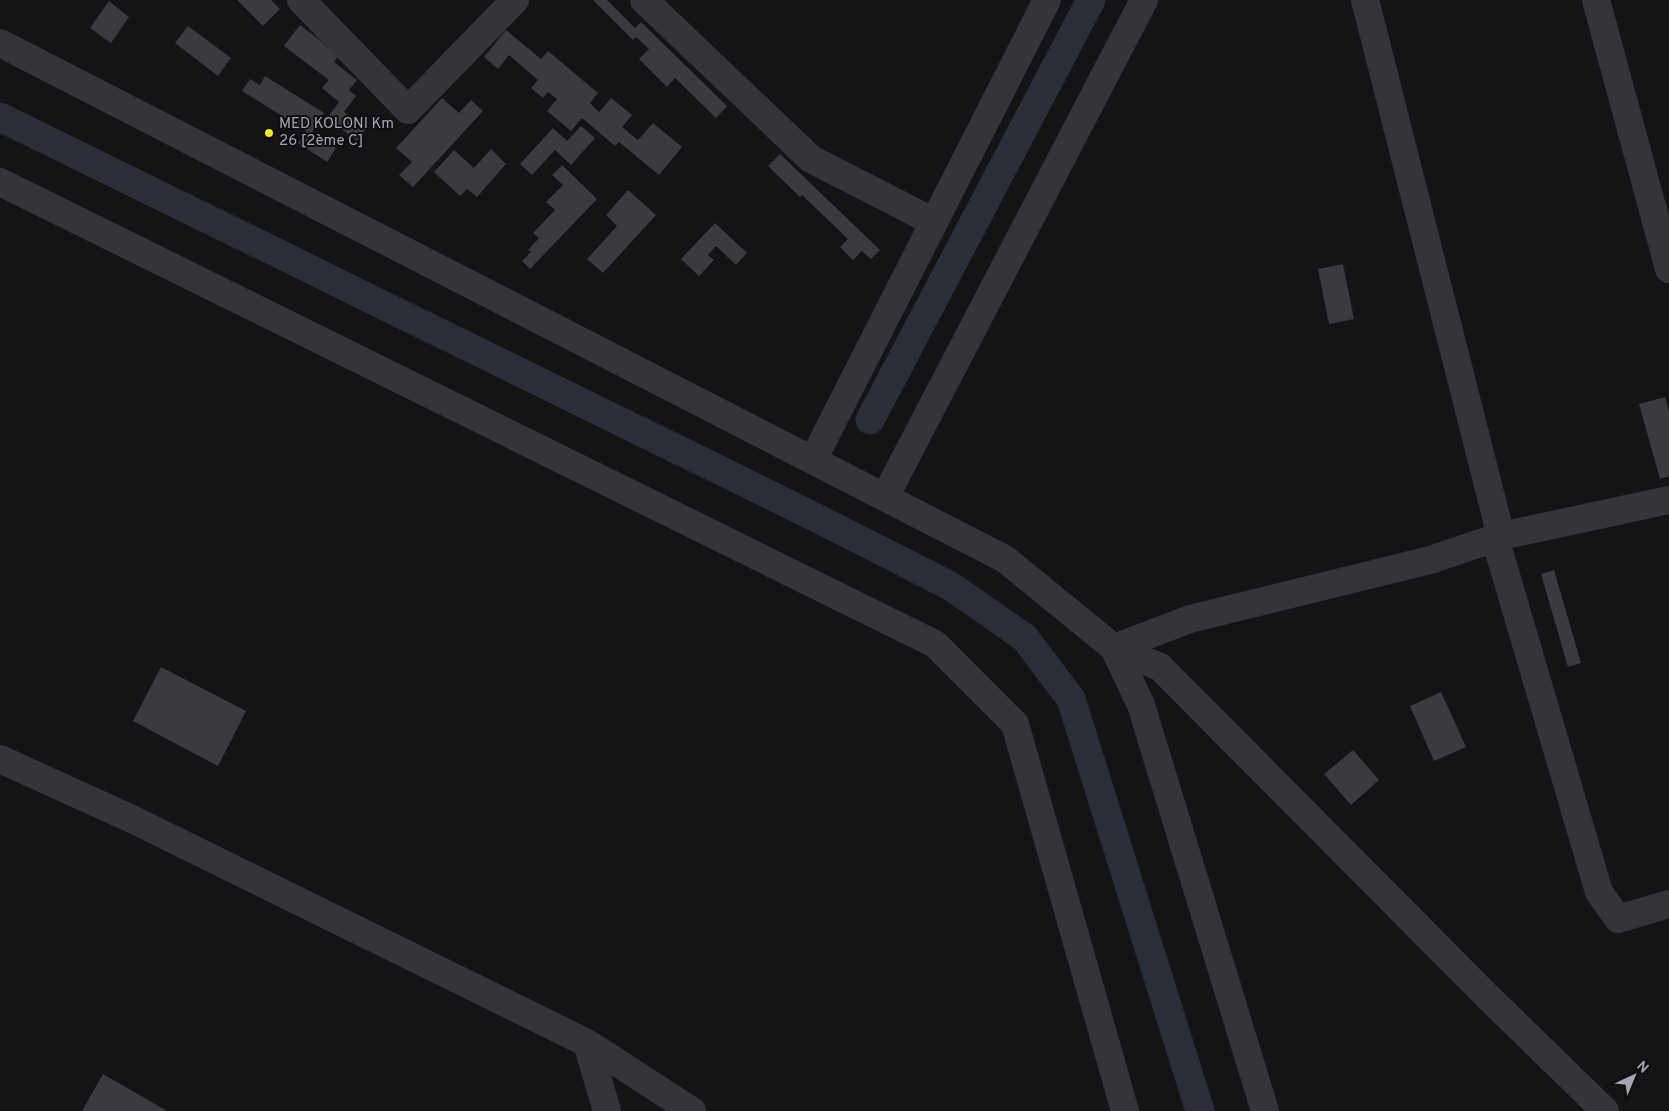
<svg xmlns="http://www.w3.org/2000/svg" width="1669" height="1111" viewBox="0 0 1669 1111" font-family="Overpass,sans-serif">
<rect width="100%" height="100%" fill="#141315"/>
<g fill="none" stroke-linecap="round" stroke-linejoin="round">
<path stroke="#2a2e39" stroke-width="29" d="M0,117l819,402 133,68 73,51 46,61 129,412
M870,420l221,-420"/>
</g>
<path fill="#3b3a3f" d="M237,0h34l9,9 -17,17z
M593,0h14l28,28 6,-6 86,84 -11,12 -41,-40 -8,9 -28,-28 10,-10 -13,-12 -3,3z
M109,1l20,16 -18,26 -21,-15z
M300,25l39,30 -5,7 23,18 -8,10 7,6 -12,16 22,17 -9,12 -30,-23 12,-16 -17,-14 7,-8 -45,-34z
M188,26l43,32 -13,18 -43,-33z
M506,30l35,29 7,-8 50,42 -8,10 9,9 12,-14 21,17 -10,12 16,13 15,-17 29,24 -23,28 -40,-33 -4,4 -33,-28 -11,13 -24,-20 10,-12 -9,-7 -5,6 -12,-10 7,-8 -29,-25 -11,14 -14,-12z
M265,76l59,37 -12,20 24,15 -9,14 -29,-19 8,-12 -64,-40 8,-12 10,6z
M442,98l17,15 12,-13 12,11 -70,76 -14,-12 13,-13 -16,-14z
M581,126l14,12 -24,27 -16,-15 -23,25 -12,-11 33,-36 14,13z
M491,149l15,15 -29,33 -10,-8 -7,7 -26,-24 20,-22 20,18z
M780,154l100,96 -9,9 -9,-8 -9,9 -13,-13 8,-8 -46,-44 -2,2 -32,-31z
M562,165l35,34 -67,70 -8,-8 9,-9 -3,-2 11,-12 -6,-5 22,-23 -9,-8 17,-17 -11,-10z
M628,190l28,25 -53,58 -16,-14 30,-33 -11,-11z
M715,223l32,30 -11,12 -20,-19 -8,9 6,5 -15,16 -18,-17z
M1343,264l11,55 -25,5 -11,-55z
M1665,397l4,14v65l-9,3 -21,-75z
M1554,570l27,93 -13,4 -27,-93z
M161,667l85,44 -28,55 -85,-45z
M1441,692l25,55 -32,14 -24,-55z
M1353,750l26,30 -28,25 -27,-31z
M103,1074l64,37h-85z"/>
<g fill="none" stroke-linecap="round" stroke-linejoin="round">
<path stroke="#35343a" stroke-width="28" d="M301,0l107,110 107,-110
M644,0l167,159 123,63
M1365,0l136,536
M1596,0l73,269
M0,43l1005,516 109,89 27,57 124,406
M0,182l935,462 80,80 110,387
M813,460l234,-460
M885,497l259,-497
M1500,555l99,337 19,27 51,-15
M1114,648l46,19 327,329 118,115
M1114,648l76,-29 240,-59 71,-24 168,-36
M0,759l134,61 453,223 105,68
M587,1043l20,68"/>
</g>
<circle fill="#efea31" stroke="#0f0e10" stroke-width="2" cx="269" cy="133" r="5"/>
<g text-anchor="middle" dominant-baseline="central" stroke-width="4" stroke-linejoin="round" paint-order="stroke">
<g font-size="15" fill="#a5a5b5" stroke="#0f0e10" text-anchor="start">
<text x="279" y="124">MED KOLONI Km<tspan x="279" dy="17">26 [2ème C]</tspan></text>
</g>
</g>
<g transform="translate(1634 1076) rotate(44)" stroke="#0f0e10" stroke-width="4" paint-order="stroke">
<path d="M0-4L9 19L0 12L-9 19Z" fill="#a5a5b5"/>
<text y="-8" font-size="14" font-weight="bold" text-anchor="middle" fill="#a5a5b5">N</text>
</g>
</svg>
